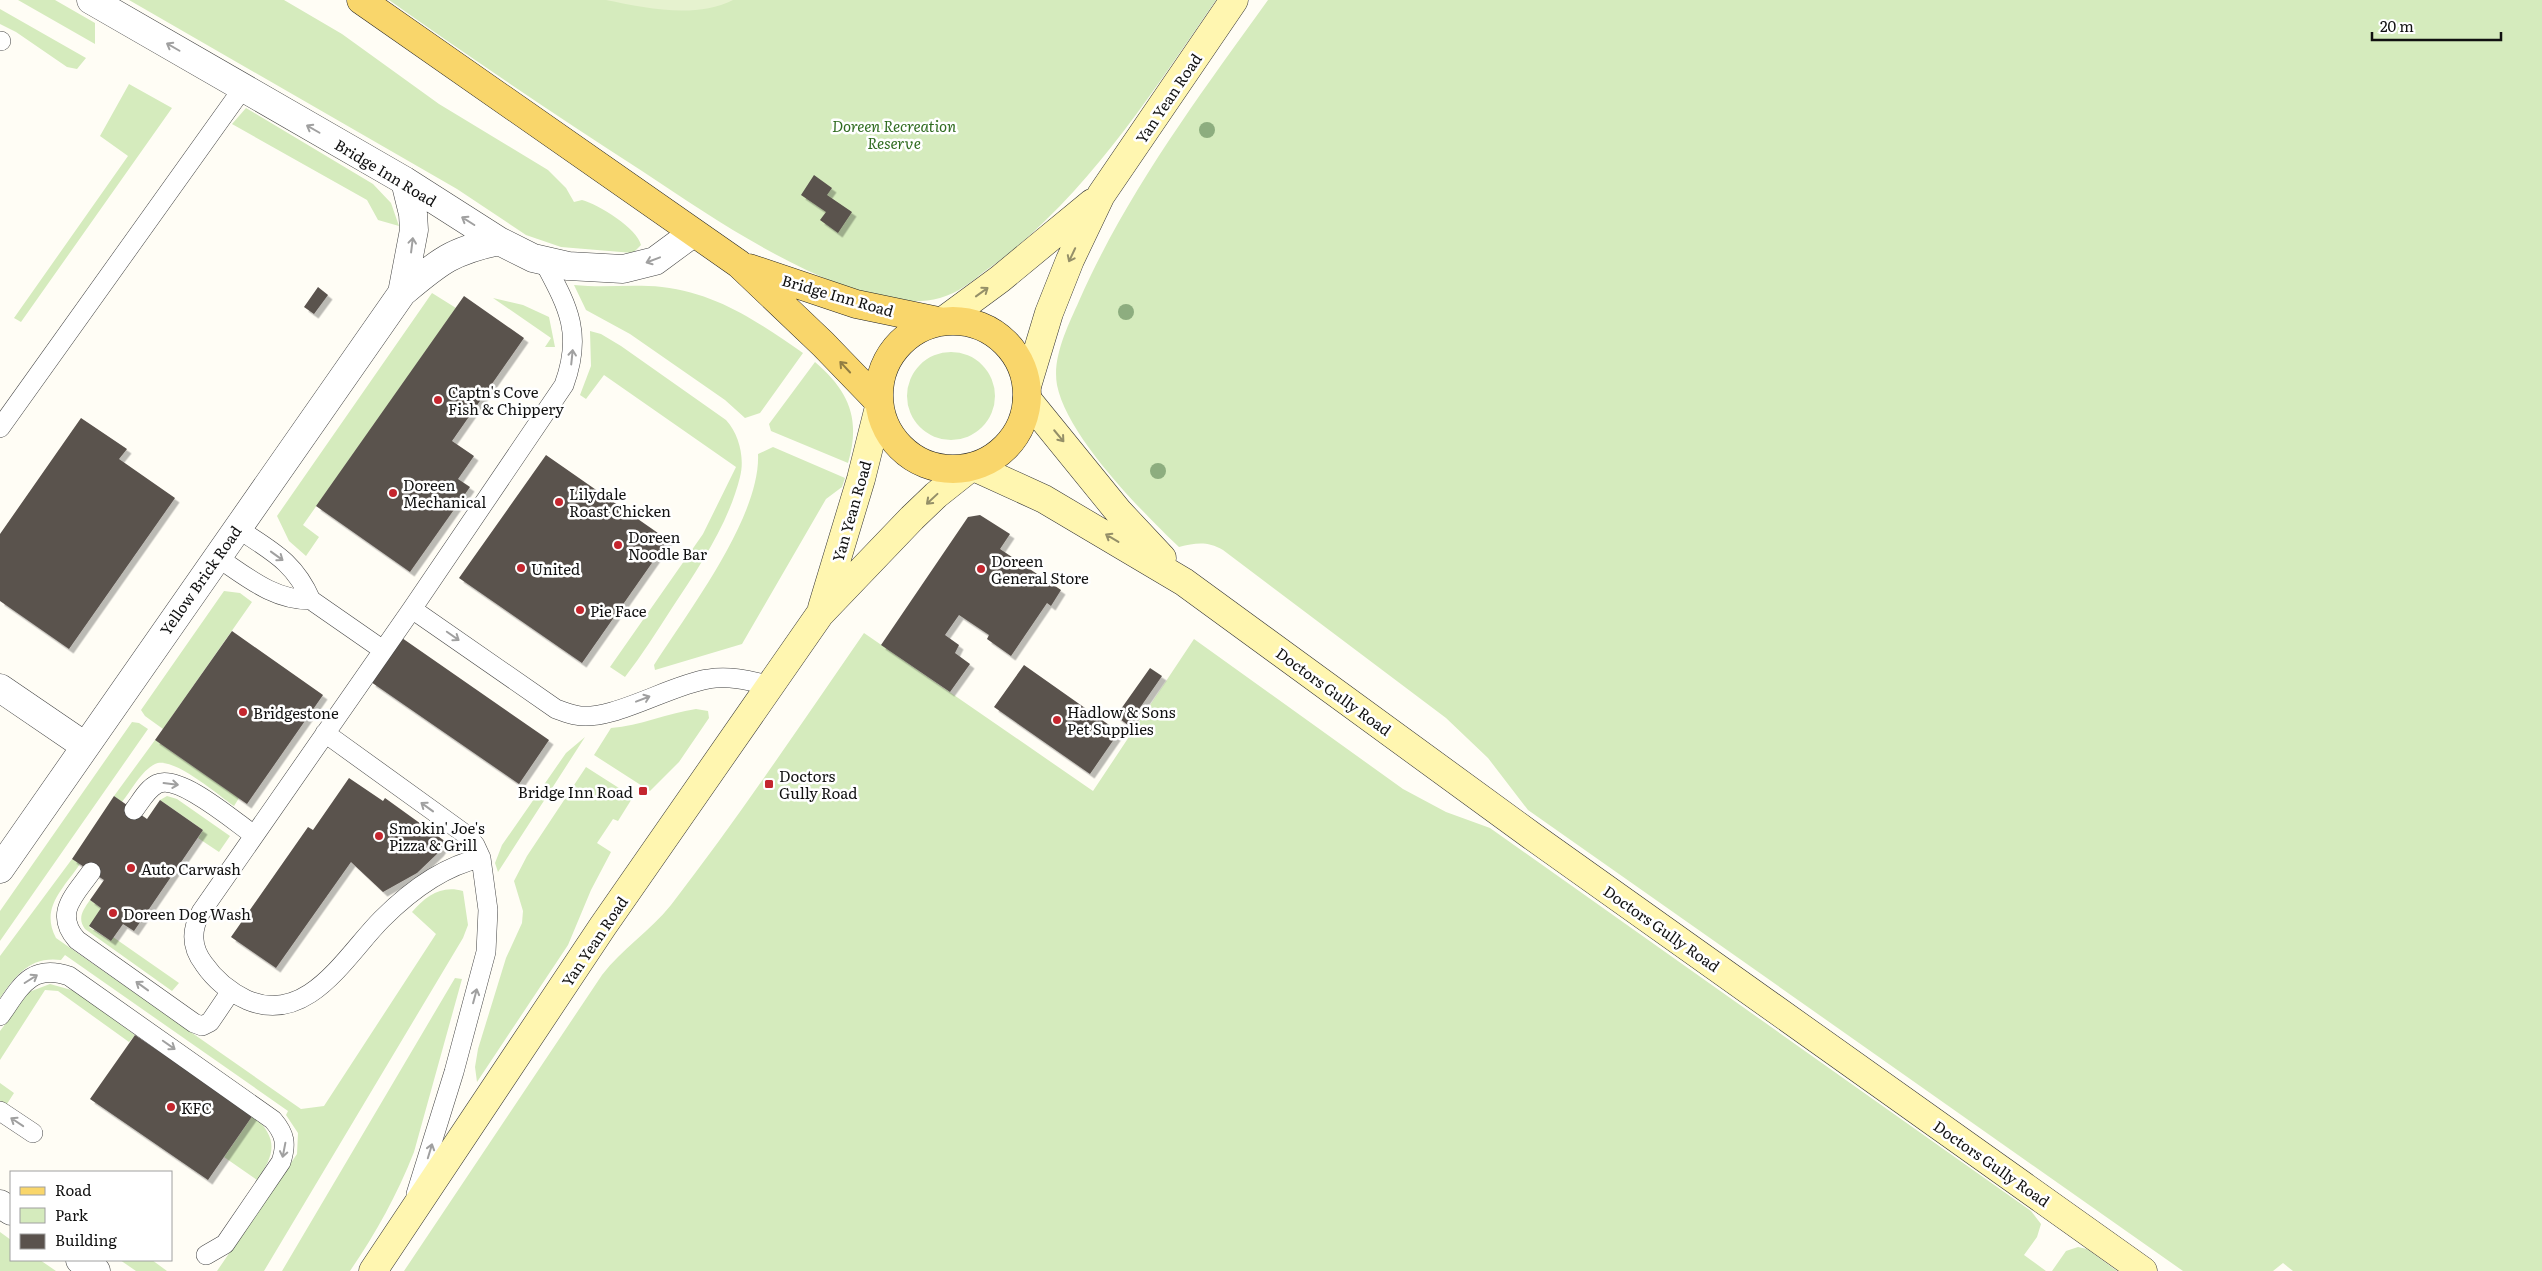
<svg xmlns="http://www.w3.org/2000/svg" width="2542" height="1271" viewBox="0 0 2542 1271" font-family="Literata,serif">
<defs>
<filter id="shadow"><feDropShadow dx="4.5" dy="4.5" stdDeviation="0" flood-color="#0004"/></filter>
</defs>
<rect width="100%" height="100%" fill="#fffdf5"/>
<path fill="#d5ebbd" d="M18,0h37l40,23v21z
M129,0h155l58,34 97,70 109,66 18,18 8,14 8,-2c16,4 56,29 59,45l-8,8 -72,-6 -35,-12 -69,-46z
M389,0h827c-67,97 -133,202 -231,271 -14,11 -27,22 -45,27 -32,9 -72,-2 -102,-14 -71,-29 -133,-71 -196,-113 -85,-55 -170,-112 -253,-171z
M1268,0h1274v1271h-249l-10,-8 -10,8h-90l-655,-461 -40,-52 -42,-40 -223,-168c-16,-9 -27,-7 -44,-3 -38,-36 -112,-111 -122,-162 -5,-28 11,-59 22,-84 48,-109 120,-205 189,-301z
M0,9l86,49 -9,11 -10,-2 -51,-35 -16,-8z
M129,84l43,24 -151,214 -7,-4 114,-162 -28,-20z
M246,108l127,76 18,19 8,23 -21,-6 -11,-20 -135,-76z
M574,285c30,3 59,-1 88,2 57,7 96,35 141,66l-43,60 -15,5 -20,-18 -95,-66 -44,-24z
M432,293l24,15 -153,217 16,12 -13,19 -17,-15 -12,-25z
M493,298l30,7 26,12 6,30h-10l6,-9z
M590,331l11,3 20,12 105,74c13,14 19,38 14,57 -12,48 -41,90 -68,131 -15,23 -30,47 -47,69l-15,-10 93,-133 33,-67 -132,-92 -18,24 -6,-4 11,-29z
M907 396a44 44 0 1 1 88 0a44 44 0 1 1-88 0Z
M815,362c34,29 46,57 33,101l-77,-32 -2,-7z
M773,447l72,31 -3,9 -16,12 -84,145 -87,26 -1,-5c33,-52 107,-148 104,-211z
M224,591l16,2 12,9 -89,127 -18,-13 -4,-6z
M864,633l229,158 101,-152 209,150 43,23 44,16 541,383 10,13 -4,13 -13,18 22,16h-1642l198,-296c20,-26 48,-44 69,-70 68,-88 130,-181 193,-272z
M696,709l12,2 1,7 -30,44 -29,29 -56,-36 17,-27c29,-2 56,-15 85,-19z
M132,722l7,1 9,6 -148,212v-30z
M585,737l-87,135 -3,-9 7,-18 64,-92z
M155,740l84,58 -5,8c-16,-11 -62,-51 -79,-42 -14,7 -24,27 -33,38l-8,-6z
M586,767l47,30 -15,24 -5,-2 -16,24 14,9 -20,38 -23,55 -91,137 -2,-15 3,-18 28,-91 16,-35 1,-12 -9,-30 13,-25z
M167,796l10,3 53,37 -11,16 -21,-14 5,-8 -43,-30z
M72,859l8,5c-17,25 -40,44 -24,74l245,171 23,-3 112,-172 -24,-22c14,-16 29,-27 51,-21l5,34 -5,13 -199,333h-47l80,-117 1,-21 -12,-18 2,-4 -223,-156 -4,5c-31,-4 -45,15 -61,38v-42z
M90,900l11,8 -12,19 22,14 2,-4 66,46 -7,8 -87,-62c-8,-11 -2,-19 5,-29z
M455,978l7,1 -48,173c-17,43 -38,81 -64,119h-68z
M50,984l25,7 60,44 -6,7 -71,-51 -13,-1 -45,70v-29l29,-39z
M0,1083l14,10 -9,14 -5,-4z
M253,1115c25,23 23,38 4,65l-33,-23z
M0,1232l11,8v20h29l16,11h-56z
M2078,1247l9,2 30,22h-65l14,-20z
M120,1260h32l15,11h-31z"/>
<path fill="#e6f2cf" d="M606,0h127c-38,19 -87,8 -127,0z"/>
<path fill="#5a524d" filter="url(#shadow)" d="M814,175l18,13 -5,7 25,17 -14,21 -18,-13 6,-8 -25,-17z
M318,287l10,8 -14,19 -10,-7z
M464,296l60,42 -72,103 22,15 -16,23 12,8 -60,85 -94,-66z
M81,418l46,31 -8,10 56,39 -106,151 -69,-48v-67z
M546,455l122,85 -86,123 -123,-85z
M980,515l30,19 -10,15 61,41 -10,16 -4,-3 -36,53 -24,-17 2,-4 -30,-20 -14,20 14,10 -4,8 15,11 -20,28 -69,-47 87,-128z
M232,631l91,64 -76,109 -92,-64z
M402,638l147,102 -30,44 -148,-102z
M1024,665l95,67 -29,42 -96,-67z
M1150,668l12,8 -34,49 -12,-9z
M349,778l34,23 2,-3 61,44 -7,10 -22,21 -34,19 -32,-30 -75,106 -45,-31 77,-110 5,3z
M114,796l33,23 13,-19 43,30 -69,101 -11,-7 -12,17 -22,-15 12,-18 -11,-8 14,-20 -32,-21z
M135,1035l118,80 -45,65 -118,-81z"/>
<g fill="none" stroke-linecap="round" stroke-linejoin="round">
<defs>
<path id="lane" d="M0,41h1
M0,428l243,-340
M217,557c30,20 56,43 94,43 -17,-39 -40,-49 -74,-72
M311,600l72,50
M412,609l144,100c6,2 12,5 19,6 35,8 94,-30 133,-36 22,-4 43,2 64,7
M325,733l140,101 10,11 6,13 7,52 -2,42 -32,120 -38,122
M134,810c7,-9 13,-21 23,-26 22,-11 78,38 97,51
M481,858c-37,8 -72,34 -99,61 -36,36 -74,107 -135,81 -17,-8 -32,-20 -43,-36 -13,-17 -13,-34 -3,-52l211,-303 152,-224c19,-52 4,-78 -20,-123
M91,872c-16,23 -38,41 -14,68l117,83 8,3 8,-4 21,-31
M0,1016c20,-28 30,-53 69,-40l204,144c12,14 14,24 8,42l-56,82 -19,11
M0,1111l33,22"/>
<path id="street" d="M91,0l314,181 94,60 34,17 35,8 55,3 32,-8 38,-28
M402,293l12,-63 -1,-16 -8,-33
M0,688l85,58
M0,869l402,-576c37,-31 49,-42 97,-52
M0,1204l11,7
M80,1260l16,11"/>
<path id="secondary" d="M943,321l57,-42 92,-76
M1027,386l22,-73 21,-53 31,-65 133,-195
M1027,399l91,112 44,47
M974,467l70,32 140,83 348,254 611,435
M822,608l39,-129 18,-72
M373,1271l230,-345 217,-312 92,-96 24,-23 34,-27"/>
<path id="primary" d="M361,0l378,264 84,80 56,58
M749,268l107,36 82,17
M879 395a74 74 0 1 1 148 0a74 74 0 1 1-148 0Z"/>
</defs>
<use href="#lane" stroke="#444" stroke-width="20"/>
<use href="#street" stroke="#444" stroke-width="29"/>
<use href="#secondary" stroke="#333" stroke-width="29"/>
<use href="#primary" stroke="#222" stroke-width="29"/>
<use href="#lane" stroke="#fff" stroke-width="19"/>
<use href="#street" stroke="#fff" stroke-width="28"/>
<use href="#secondary" stroke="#fff6b0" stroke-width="28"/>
<use href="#primary" stroke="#f9d66b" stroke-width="28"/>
</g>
<g fill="#8dad7f">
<circle cx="1207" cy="130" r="8"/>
<circle cx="1126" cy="312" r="8"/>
<circle cx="1158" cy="471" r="8"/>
</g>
<defs><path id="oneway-shaft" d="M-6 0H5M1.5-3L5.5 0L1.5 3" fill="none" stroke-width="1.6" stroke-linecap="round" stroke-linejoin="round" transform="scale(1.25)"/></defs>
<g stroke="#a0a0a0">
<use href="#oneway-shaft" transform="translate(173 47) rotate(-150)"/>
<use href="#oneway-shaft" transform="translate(313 129) rotate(-150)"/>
<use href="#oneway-shaft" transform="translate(468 221) rotate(-148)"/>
<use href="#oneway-shaft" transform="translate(412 245) rotate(-83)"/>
<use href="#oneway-shaft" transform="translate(653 260) rotate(159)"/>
<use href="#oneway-shaft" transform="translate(572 357) rotate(-84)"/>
<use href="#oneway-shaft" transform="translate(277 556) rotate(36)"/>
<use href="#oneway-shaft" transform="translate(453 636) rotate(35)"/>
<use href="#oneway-shaft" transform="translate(643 699) rotate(-21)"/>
<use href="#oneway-shaft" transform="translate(171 784) rotate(7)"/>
<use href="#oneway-shaft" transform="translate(427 807) rotate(-144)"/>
<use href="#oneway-shaft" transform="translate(31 979) rotate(-32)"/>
<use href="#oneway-shaft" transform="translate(142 986) rotate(-144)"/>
<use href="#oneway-shaft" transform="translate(475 996) rotate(-75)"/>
<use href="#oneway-shaft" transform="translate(169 1045) rotate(35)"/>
<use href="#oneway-shaft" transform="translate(17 1122) rotate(-146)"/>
<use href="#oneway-shaft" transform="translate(284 1150) rotate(101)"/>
<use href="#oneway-shaft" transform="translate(430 1151) rotate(-73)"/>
</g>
<g stroke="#948f68">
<use href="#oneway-shaft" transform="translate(1072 255) rotate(115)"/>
<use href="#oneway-shaft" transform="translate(982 292) rotate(-36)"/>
<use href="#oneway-shaft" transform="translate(1059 436) rotate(50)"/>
<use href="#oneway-shaft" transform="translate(932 499) rotate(137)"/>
<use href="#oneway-shaft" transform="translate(1112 538) rotate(-149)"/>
</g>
<use stroke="#917d42" href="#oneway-shaft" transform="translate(845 367) rotate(-133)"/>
<g fill="#c4262e" stroke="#fff" stroke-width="2">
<circle cx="438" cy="400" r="5"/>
<circle cx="393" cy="493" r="5"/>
<circle cx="559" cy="502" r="5"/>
<circle cx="618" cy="545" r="5"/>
<circle cx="521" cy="568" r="5"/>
<circle cx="981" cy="569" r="5"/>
<circle cx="580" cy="610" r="5"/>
<circle cx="243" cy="712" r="5"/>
<circle cx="1057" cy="720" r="5"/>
<rect x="764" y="779" width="10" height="10" rx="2.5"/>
<rect x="638" y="786" width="10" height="10" rx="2.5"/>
<circle cx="379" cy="836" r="5"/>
<circle cx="131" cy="868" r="5"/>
<circle cx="113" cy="913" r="5"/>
<circle cx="171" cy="1107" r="5"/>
</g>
<g text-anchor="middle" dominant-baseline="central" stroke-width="5" stroke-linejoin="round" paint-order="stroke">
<g font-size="15" fill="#111" stroke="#fff">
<text transform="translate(1168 98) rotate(-56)">Yan Yean Road</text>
<text transform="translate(386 172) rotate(31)">Bridge Inn Road</text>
<text transform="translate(838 295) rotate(16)">Bridge Inn Road</text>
<text transform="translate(851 511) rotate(-74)">Yan Yean Road</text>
<text transform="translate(200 580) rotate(-55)">Yellow Brick Road</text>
<text transform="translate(1334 691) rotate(36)">Doctors Gully Road</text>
<text transform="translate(1662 928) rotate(35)">Doctors Gully Road</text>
<text transform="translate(594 941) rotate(-56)">Yan Yean Road</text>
<text transform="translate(1992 1163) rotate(35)">Doctors Gully Road</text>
</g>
<g font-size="15" font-style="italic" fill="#2f6b1f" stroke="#fff">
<text x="894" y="125">Doreen Recreation<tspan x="894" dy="17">Reserve</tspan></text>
</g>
<g font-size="15" fill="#111" stroke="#fff" text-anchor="start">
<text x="448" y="391">Captn's Cove<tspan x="448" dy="17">Fish &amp; Chippery</tspan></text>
<text x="403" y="484">Doreen<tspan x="403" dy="17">Mechanical</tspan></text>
<text x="569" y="493">Lilydale<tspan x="569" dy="17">Roast Chicken</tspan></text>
<text x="628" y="536">Doreen<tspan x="628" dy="17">Noodle Bar</tspan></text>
<text x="991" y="560">Doreen<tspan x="991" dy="17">General Store</tspan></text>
<text x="531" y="568">United</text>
<text x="590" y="610">Pie Face</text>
<text x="1067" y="711">Hadlow &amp; Sons<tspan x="1067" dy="17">Pet Supplies</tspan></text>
<text x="253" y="712">Bridgestone</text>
<text x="779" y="775">Doctors<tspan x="779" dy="17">Gully Road</tspan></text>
<text x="633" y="791" text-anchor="end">Bridge Inn Road</text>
<text x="389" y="827">Smokin' Joe's<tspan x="389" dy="17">Pizza &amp; Grill</tspan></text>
<text x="141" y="868">Auto Carwash</text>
<text x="123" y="913">Doreen Dog Wash</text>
<text x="181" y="1107">KFC</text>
</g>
</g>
<rect x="10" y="1171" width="162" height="90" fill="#ffffff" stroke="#a0a0a0"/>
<rect x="20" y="1187" width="25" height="8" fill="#f9d66b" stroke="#a0a0a0"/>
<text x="55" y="1196" font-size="15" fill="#111111">Road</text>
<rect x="20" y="1208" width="25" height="15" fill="#d5ebbd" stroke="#a0a0a0"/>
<text x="55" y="1221" font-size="15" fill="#111111">Park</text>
<rect x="20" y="1234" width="25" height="15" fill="#5a524d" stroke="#a0a0a0"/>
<text x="55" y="1246" font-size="15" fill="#111111">Building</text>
<path d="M2372 32v8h129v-8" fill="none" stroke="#111111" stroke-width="2.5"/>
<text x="2380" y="32" font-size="15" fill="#111111" stroke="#ffffff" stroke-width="4" paint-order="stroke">20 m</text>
</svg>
